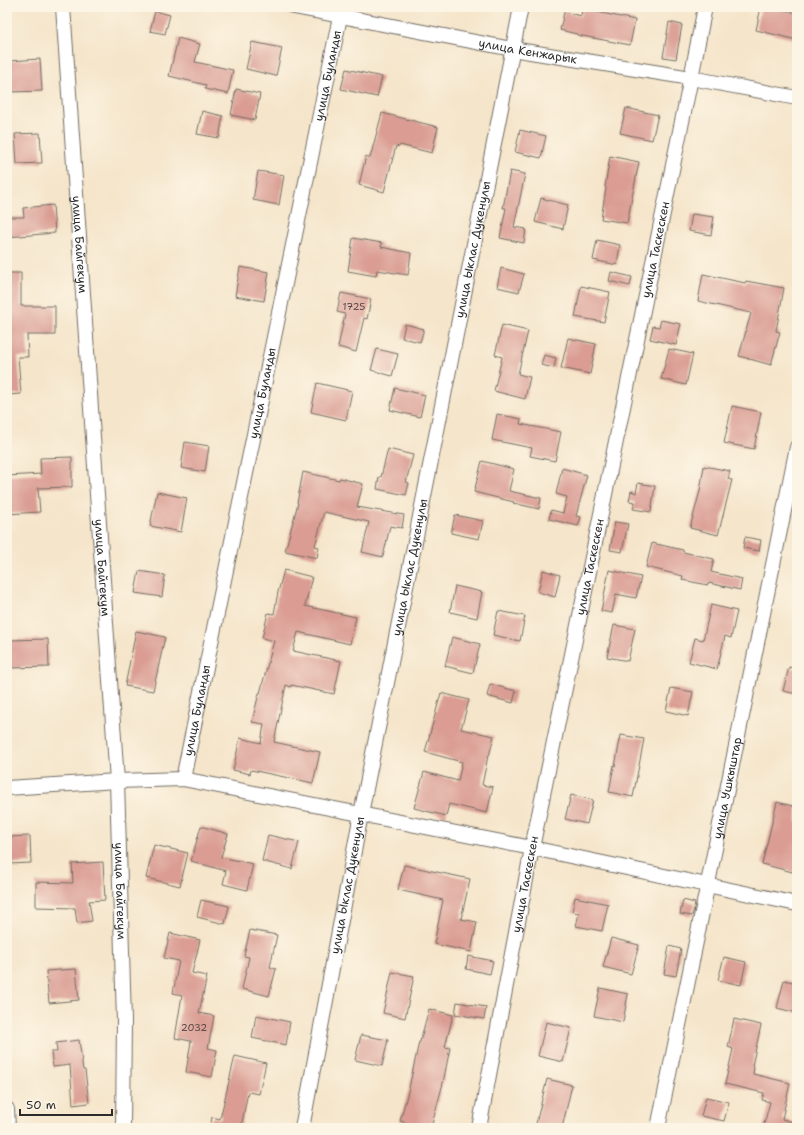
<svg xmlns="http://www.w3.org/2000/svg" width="804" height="1135" viewBox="0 0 804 1135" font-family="'Shantell Sans',sans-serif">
<rect width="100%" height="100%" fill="#fcf5e5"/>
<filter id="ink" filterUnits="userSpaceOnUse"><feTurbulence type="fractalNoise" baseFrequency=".025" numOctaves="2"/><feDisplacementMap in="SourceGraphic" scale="8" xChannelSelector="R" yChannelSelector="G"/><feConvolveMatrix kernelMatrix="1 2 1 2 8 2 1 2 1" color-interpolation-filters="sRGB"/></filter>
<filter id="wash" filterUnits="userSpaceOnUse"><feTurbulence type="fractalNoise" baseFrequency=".012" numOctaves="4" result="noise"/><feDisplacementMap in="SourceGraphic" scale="16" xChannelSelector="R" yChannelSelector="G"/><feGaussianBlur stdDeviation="0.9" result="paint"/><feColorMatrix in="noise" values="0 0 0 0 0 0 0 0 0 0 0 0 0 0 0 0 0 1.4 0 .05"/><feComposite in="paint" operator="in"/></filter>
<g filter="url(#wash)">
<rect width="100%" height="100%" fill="#f5e5ca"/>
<g id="blocks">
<path fill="#da9c93" d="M761,7h11l25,6v27l-41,-10z
M582,9l53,11 -5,25 -53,-10v-1l-17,-4 4,-18 17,4z
M155,11l15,4 -5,19 -15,-3z
M669,22l13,3 -6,34 -13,-2z
M178,38l22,6 -5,18 38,8 -5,24 -23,-5 1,-4 -37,-9z
M252,42l30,6 -6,28 -30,-7z
M40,59l2,32 -31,1 -2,-31z
M346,69l36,8 -5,20 -36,-8z
M236,89l24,5 -5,26 -24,-5z
M626,108l32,7 -6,25 -32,-7z
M202,111l21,5 -4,22 -22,-4z
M382,113l56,14 -6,26 -32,-8 -1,2 -3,-1 -12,46 -25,-7 7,-29 4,2z
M520,130l26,6 -5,22 -26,-6z
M40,133l2,30 -25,1 -2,-30z
M610,156l29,6 -12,61 -26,-4 5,-31 -1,-1z
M258,171l26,4 -5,30 -26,-5z
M510,171l15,3 -11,53 12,2 -2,14 -24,-5 6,-30h-3z
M541,198l27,7 -5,24 -28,-7z
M53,205l2,28 -48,4v-20h17l-1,-9z
M692,214l22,3 -3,18 -22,-4z
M353,238l29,5 -1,4 30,6 -3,22 -31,-5 -1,6 -28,-5z
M597,240l23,5 -3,20 -24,-5z
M240,267l29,5 -5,29 -29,-5z
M501,268l23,6 -5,18 -22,-5z
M611,272l21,5 -2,9 -21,-5z
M7,273h14v33h34v29h-28l1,22h-10l3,37 -14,1z
M703,274l42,9 1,-2 38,7 -8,43 4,1 -9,33 -32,-9 12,-43 -53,-12z
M581,286l29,6 -6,30 -29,-5z
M341,293l30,6 -4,20 -3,-1 -8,34 -18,-5 7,-33 -8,-2z
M661,320l20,4 -5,21 -26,-6 3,-13 6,1z
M405,324l19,5 -4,13 -18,-4z
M502,325l26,6 -10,43 12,3 -5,22 -31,-8 8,-34 -7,-2z
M568,338l28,6 -6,30 -29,-6z
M377,349l21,5 -6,22 -21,-6z
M669,349l24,5 -7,31 -25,-6z
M544,355l12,3 -2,10 -13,-3z
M317,383l35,8 -6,29 -35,-8z
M395,388l30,7 -5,22 -30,-7z
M732,406l29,6 -7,37 -30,-6z
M497,414l24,5 -1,5 41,8 -6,29 -25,-5 2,-8 -40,-8z
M185,442l24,4 -4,26 -24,-4z
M388,449l25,6 -7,27 3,1 -3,12 -29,-6 2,-12h2z
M72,457v30l-34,1 2,24 -33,2v-38l34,-2 -1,-16z
M482,461l32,8 -5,22 32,7 -2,11 -26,-6 1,-1 -40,-10z
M704,466l26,5 -2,8 4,1 -14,55 -28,-7 10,-37z
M562,468l25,7 -11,41 5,1 -3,9 -29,-7 2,-9 12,3 4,-16 -11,-3z
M303,472l36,8 1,-2 23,6 -6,23 47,8 -2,13 -12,-2 -7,31 -21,-5 7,-30 -45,-10 -9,34 4,1 -2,11 -32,-7 13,-48h-1z
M638,483l17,3 -4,26 -18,-3 2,-7 -6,-1 2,-10 5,2z
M157,492l30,6 -6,34 -31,-6z
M455,515l28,6 -4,18 -28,-6z
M615,522l13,2 -6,28 -12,-2z
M745,537l16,3 -2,11 -16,-3z
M652,543l31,7v2l31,7 -3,13 31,7 -2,11 -31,-7 -1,2 -26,-5 1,-4 -37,-9z
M284,570l28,7 -7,29 51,11 -6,27 -52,-12 -5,19 48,10 -7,33 -43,-9v2l-5,-2 -12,57 46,10 -7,31 -62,-13 -1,4 -17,-4 7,-32 21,5 3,-19 -12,-2 7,-29h1l14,-52 -12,-3 6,-25 6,1 4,-22z
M543,570l17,5 -5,22 -17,-5z
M609,570l32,7 -5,21 -20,-4 -4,19 -11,-2z
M139,571l26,4 -3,22 -27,-4z
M455,586l27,6 -5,26 -27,-6z
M711,605l26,6 -6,27 -6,-2 -8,33 -28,-7 6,-24 8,2z
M498,611l27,5 -5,25 -27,-6z
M614,625l21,4 -7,32 -21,-4z
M136,631l29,6 -12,54 -28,-5z
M452,637l28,7 -7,29 -28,-7z
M48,639l1,28 -39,1 -1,-28z
M789,667l8,2v25l-14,-3z
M490,684l26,7 -3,12 -26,-7z
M671,688l22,4 -5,24 -22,-5z
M441,693l28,7 -8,29 33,7 -5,20h-1l-6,29 11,2 -6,26 -38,-9 -3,12 -32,-8 10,-36 34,9 4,-19 -37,-10z
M621,735l23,4 -11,58 -24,-5 5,-27 1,1z
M571,795l22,5 -6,24 -22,-5z
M777,802l20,5v61l-1,5 -34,-9z
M201,826l27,8 -7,23 32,7 -6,26 -24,-6 3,-13 -35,-10z
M268,835l31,7 -7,27 -30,-8z
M30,836l1,27 -23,1 -1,-27z
M154,845l34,8 -8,33 -34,-8z
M103,862l2,38 -16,1 3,20 -15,2 -2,-15 -39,-1v-25l37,1 -1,-19z
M404,865l66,14 -9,40 16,3 -6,30 -37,-8 9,-44 -45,-10z
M575,897l33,7 -6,27 -26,-5 3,-13 -7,-1z
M201,900l28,6 -4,18 -28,-7z
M683,900l12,3 -3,13 -12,-2z
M250,930l27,5 -7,32 6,2 -7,27 -27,-7 7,-32 -5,-1z
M170,933l30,7 -8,33 15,3 -8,37 15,3 -6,32 9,2 -5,27 -26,-5 5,-31 -16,-3 7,-43 -9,-2 6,-32 -15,-3z
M611,938l28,7 -8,29 -28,-7z
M669,946l12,3 -5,27 -12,-2z
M468,956l25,5 -3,13 -24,-5z
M724,957l22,5 -5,23 -23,-5z
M76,969l3,31 -30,3 -3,-32z
M392,972l22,4 -9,42 -22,-5z
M784,980l13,3v30l-20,-5z
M600,988l28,6 -5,28 -29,-6z
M457,1002l29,5 -2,12 -29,-5z
M429,1009l24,6 -8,32 5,1 -7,35 -12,45h-4l-27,-7 9,-33 10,-46h1z
M256,1015l34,7 -4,23 -34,-7z
M734,1019l27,6 -9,41 2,1 -1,7 37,9 -8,36 15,4v5h-34l7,-26 -8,-2 2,-7 -39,-9 8,-35 -5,-2z
M546,1022l25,6 -8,34 -25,-6z
M361,1035l27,5 -6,26 -27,-6z
M79,1040l4,30h2l4,33 -16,2 -3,-40 -17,2 -2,-15h6l-1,-9z
M235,1056l31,7 -7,31 -11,-2 -7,36h-31l2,-11 8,2z
M547,1079l25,6 -10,43h-27z
M706,1097l23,5 -5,19 -23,-5z"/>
</g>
</g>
<g filter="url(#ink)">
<use href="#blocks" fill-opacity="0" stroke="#726c63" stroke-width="1"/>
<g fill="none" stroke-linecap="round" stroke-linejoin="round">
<defs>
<g id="minor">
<path id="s1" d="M63,7l54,774 7,240 -1,107"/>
<path id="s2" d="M294,7l218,42 179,29 106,20"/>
<path id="s3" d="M183,779l159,-772"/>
<path d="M7,788l110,-7 66,-2 349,69 265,56"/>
<path d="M7,1109l1,19"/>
<path id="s4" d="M302,1128l59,-314 160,-807"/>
<path id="s5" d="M479,1128l53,-280 159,-770 14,-71"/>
<path id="s6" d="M658,1128l139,-681"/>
</g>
</defs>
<use href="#minor" stroke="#726c63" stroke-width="16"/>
<use href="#minor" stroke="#fff" stroke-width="14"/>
</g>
</g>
<g text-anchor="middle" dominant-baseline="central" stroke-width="3" stroke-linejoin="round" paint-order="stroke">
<g font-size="10" fill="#574745">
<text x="354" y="306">1725</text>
<text x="194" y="1027">2032</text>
</g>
<g font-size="12" fill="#2b2b2b" stroke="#fcf5e5">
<text stroke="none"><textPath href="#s2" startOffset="238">улица Кенжарык</textPath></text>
<text stroke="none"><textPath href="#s3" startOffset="718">улица Буланды</textPath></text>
<text stroke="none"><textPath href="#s1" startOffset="238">улица Байгекум</textPath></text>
<text stroke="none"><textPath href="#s4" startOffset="895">улица Ыклас Дукенулы</textPath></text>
<text stroke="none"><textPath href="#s5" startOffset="896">улица Таскескен</textPath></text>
<text stroke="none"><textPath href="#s3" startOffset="394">улица Буланды</textPath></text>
<text stroke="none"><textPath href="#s1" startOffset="562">улица Байгекум</textPath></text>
<text stroke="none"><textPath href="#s4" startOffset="571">улица Ыклас Дукенулы</textPath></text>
<text stroke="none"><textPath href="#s5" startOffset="572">улица Таскескен</textPath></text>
<text stroke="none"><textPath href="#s3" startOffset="70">улица Буланды</textPath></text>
<text stroke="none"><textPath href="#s6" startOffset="347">улица Ушкыштар</textPath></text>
<text stroke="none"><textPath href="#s4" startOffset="247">улица Ыклас Дукенулы</textPath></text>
<text stroke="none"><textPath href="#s5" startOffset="248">улица Таскескен</textPath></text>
<text stroke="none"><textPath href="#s1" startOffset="886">улица Байгекум</textPath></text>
</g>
</g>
<rect width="804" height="1135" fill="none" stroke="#fcf5e5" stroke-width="24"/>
<path d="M20 1109v6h92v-6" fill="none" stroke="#2b2b2b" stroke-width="2"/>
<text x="26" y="1109" font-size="12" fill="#2b2b2b" stroke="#fcf5e5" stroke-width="3" paint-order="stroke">50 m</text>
</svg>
